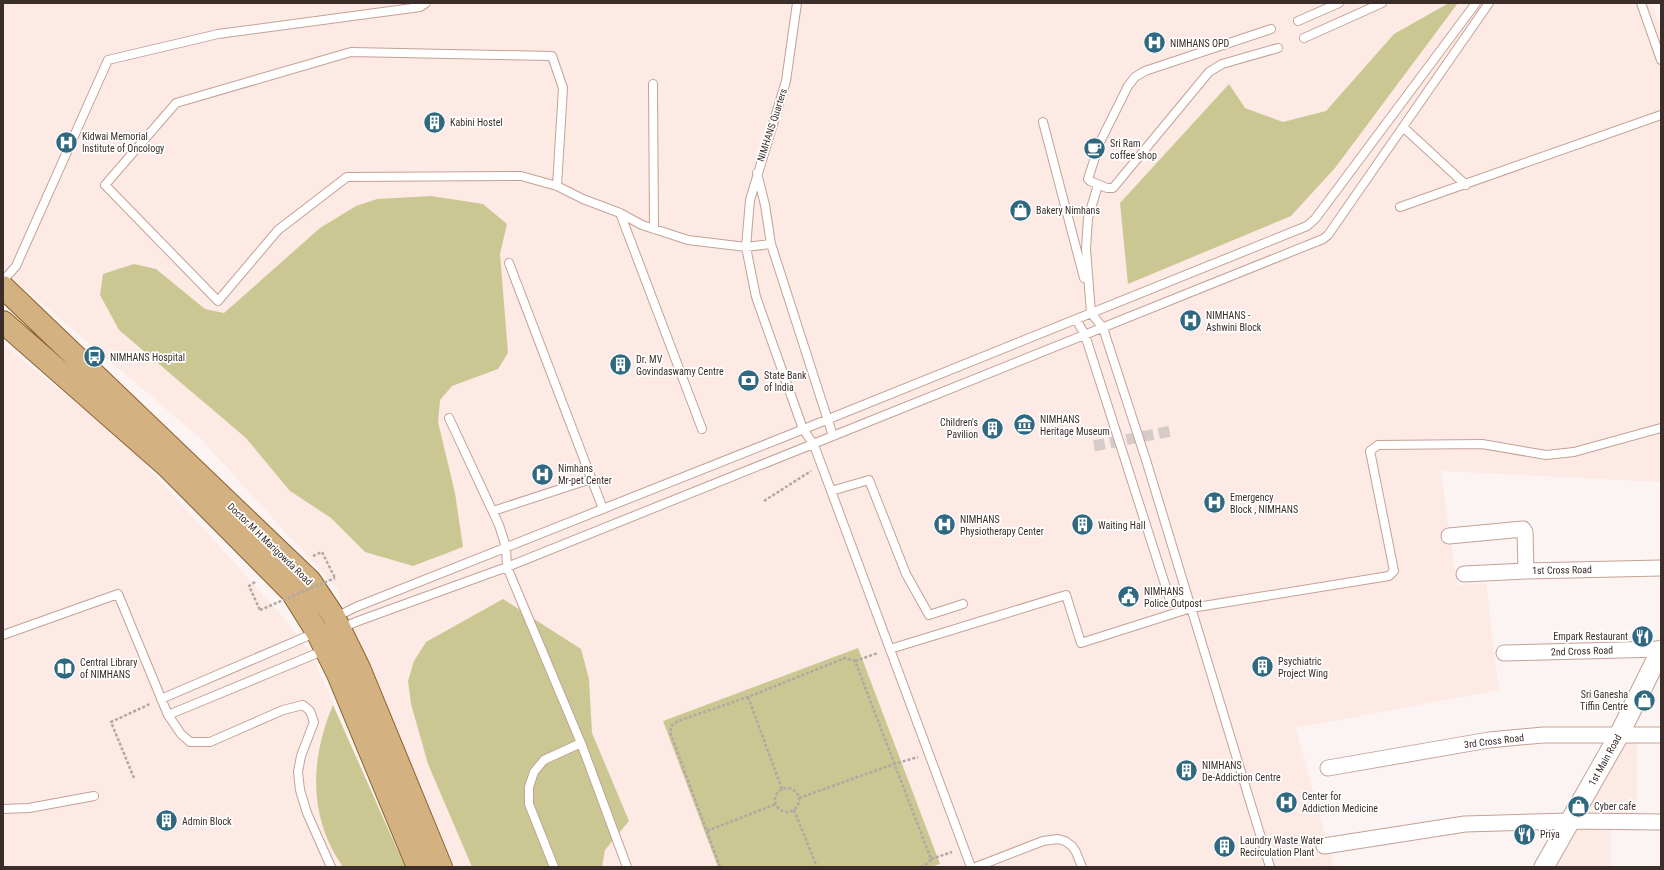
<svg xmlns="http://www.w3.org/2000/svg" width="1664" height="870" viewBox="0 0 1664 870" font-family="'Roboto Condensed',sans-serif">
<rect width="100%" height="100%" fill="#fcf4f2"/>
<path fill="#fdeae5" d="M3,3h1649l9,26v453l-220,-11 16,114 29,-2 13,107 -203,38 38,139h-879l-118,-278 -137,-151 -197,-168z
M3,344l128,104 153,170 16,21 12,16 93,212h-402z
M1637,742v75l-59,1 43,-75z
M1573,826l37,1 1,40h-62z"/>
<path fill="#cbc792" d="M1449,3h9l-123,165 -44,48 -163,68 -8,-81 109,-119 16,24 38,14 43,-11 68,-77z
M431,196l52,8 24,20 -7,30 8,99 -10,16 -46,17 -12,14 -2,22 17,71 8,54 -50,19 -48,-14 -34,-34 -41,-27 -44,-53 -127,-108 -19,-35 3,-21 31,-10 22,5 49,40 19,4 96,-85 36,-22 21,-7z
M503,599l78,50 8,30 3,54 37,88 -24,29 -3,17h-130l-44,-103 -17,-60 -3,-23 6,-20 12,-19z
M858,648l82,216 -9,3h-213l-55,-146z
M333,705l72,162h-62c-35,-49 -33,-108 -10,-162z"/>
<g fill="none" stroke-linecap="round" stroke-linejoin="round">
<path stroke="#d5ccca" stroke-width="11" stroke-dasharray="11 5.5" stroke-linecap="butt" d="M1094,446l77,-15"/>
<defs>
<path id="service" d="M797,3l-11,78 -36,119 -4,47 10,50 47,132 11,16 157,422
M1641,3l20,57
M1298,21l41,-18
M1271,29l-126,42 -10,6 -7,9 -28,56 -12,37 2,2 17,7h6l96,-116 13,-8 56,-16
M1304,38l78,-35
M653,84l1,145
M1043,122l41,156
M1403,127l63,58
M757,173l8,32 6,39 62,192
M1098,185l-10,33 -2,31 5,64 12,15 43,132 124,407
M557,186l6,-98 -11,-32 -201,-4 -175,51 -71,82 113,116 60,-71 69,-53 174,-1 36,10 26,13 37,14 22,12 46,15 58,7 25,-3
M1400,207l261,-92
M620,213l82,216
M509,263l94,246
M3,281l13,-15 92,-206 110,-26 202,-27 6,-4
M1076,319l9,16 86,268 17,-5
M449,418l50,107 7,22 1,20 74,176 46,124
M831,491l38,-11 37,94 23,41 34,-11
M493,511l98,-32
M336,617l20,-10 428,-170 523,-211 8,-7 161,-216
M341,628l20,-8 146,-53 816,-328 5,-4 161,-232
M3,635l115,-41 50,121 13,19 9,8h20l73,-32 20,-5 7,6 4,11 -13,34 -3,16 2,18 7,23 24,54
M890,649l176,-54 15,48 110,-35 198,-32 5,-5 -24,-120 8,-6 104,-1 64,11 28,-3 87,-24
M161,699l156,-67
M168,715l157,-65
M3,809l26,-1 65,-12
M554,867l-25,-63v-17l5,-15 10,-12 37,-17
M976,867l67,-26 15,-2 7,2 7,5 4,6 6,15"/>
<path id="minor" d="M1449,536l74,-7 2,3 1,39
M1464,574l62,-3 135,-3
M1504,653l157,-4
M1328,768l161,-28 54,-5h118
M1324,846l141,-22 105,-3 91,1"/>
<path id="tertiary" d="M1544,867l75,-132 42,-85"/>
<path id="primary" d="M3,287l307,294 24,36 25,51 82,199
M3,322l165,145 124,125 25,40 21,42 80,193"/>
</defs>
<use href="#service" stroke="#c4a197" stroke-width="10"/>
<use href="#minor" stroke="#c4a197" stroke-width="17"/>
<use href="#tertiary" stroke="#c4a197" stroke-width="21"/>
<use href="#primary" stroke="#8c612c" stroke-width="24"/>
<path stroke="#b1a7a4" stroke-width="2.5" stroke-dasharray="3 2" stroke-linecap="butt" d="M764,501l47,-30
M313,556l9,-4 13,26
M255,582l-6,4 11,24
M855,661l23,-8
M748,697l34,92
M134,778l-23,-56 39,-18
M775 800a12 12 0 1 1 24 0a12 12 0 1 1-24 0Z
M799,798l95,-34 24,-7
M794,810l23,57
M707,831l69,-27
M931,859l21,-7
M720,867l-50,-135 2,-7 6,-4 70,-24 97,-39 10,3 76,198 -3,4 -7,4"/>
<use href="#service" stroke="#fff" stroke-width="8"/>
<use href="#minor" stroke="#fff" stroke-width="15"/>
<use href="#tertiary" stroke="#fff" stroke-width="19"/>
<use href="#primary" stroke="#d4b181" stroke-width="22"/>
<path stroke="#b1a7a4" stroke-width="2.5" stroke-dasharray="3 2" stroke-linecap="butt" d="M260,610l75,-32"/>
</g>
<defs>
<symbol id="hospital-disc" viewBox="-11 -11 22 22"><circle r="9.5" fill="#2f6881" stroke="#fff"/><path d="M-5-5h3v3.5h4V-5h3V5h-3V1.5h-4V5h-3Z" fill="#fff"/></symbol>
<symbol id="building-disc" viewBox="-11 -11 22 22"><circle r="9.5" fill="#2f6881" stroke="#fff"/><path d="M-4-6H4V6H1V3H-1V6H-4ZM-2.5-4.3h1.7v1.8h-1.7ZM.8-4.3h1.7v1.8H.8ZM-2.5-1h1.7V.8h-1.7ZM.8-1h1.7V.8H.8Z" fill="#fff"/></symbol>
<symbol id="cafe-disc" viewBox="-11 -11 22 22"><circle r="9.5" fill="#2f6881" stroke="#fff"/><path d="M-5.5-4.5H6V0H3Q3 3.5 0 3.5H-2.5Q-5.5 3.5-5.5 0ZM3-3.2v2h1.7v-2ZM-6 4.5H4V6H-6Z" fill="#fff"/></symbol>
<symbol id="shop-disc" viewBox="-11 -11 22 22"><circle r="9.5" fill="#2f6881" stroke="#fff"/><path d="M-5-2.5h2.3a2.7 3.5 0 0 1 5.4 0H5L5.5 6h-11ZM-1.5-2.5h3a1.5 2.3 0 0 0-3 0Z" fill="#fff"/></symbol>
<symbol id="bus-disc" viewBox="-11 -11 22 22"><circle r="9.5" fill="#2f6881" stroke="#fff"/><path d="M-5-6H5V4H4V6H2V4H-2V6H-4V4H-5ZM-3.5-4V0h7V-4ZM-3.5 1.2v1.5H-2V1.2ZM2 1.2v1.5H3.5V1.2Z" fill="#fff"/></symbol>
<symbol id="bank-disc" viewBox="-11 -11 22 22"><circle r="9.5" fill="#2f6881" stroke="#fff"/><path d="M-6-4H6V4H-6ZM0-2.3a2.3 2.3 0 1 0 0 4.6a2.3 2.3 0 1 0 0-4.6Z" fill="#fff"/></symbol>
<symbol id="museum-disc" viewBox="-11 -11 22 22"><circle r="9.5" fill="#2f6881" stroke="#fff"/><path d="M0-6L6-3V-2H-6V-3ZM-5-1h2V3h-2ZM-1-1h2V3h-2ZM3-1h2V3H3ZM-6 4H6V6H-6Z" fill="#fff"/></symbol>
<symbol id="civic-disc" viewBox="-11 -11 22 22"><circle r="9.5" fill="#2f6881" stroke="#fff"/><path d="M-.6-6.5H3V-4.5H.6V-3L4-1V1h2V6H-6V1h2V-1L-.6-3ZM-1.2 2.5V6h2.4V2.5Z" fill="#fff"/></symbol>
<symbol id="restaurant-disc" viewBox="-11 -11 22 22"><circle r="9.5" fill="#2f6881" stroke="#fff"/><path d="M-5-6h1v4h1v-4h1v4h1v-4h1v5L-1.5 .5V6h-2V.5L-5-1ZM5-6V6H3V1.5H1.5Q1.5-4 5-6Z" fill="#fff"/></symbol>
<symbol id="library-disc" viewBox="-11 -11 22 22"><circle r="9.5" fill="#2f6881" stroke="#fff"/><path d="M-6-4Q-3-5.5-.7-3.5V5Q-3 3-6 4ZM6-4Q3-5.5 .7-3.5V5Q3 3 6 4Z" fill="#fff"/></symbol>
</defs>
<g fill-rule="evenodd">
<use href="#hospital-disc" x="1142" y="30" width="25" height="25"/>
<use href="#building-disc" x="422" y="110" width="25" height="25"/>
<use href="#hospital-disc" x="54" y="130" width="25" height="25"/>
<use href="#cafe-disc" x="1082" y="136" width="25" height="25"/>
<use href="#shop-disc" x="1008" y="198" width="25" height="25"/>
<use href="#hospital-disc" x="1178" y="308" width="25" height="25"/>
<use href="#bus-disc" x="82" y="344" width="25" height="25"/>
<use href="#building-disc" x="608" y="352" width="25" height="25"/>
<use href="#bank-disc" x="736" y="368" width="25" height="25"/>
<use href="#museum-disc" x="1012" y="412" width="25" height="25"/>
<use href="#building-disc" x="980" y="416" width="25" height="25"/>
<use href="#hospital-disc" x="530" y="462" width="25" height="25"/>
<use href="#hospital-disc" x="1202" y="490" width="25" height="25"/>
<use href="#hospital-disc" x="932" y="512" width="25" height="25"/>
<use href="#building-disc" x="1070" y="512" width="25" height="25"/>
<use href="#civic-disc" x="1116" y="584" width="25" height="25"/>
<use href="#restaurant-disc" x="1630" y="624" width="25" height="25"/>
<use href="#building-disc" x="1250" y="654" width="25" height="25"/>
<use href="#library-disc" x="52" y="656" width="25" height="25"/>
<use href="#shop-disc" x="1632" y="688" width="25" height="25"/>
<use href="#building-disc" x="1174" y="758" width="25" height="25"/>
<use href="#hospital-disc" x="1274" y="790" width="25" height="25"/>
<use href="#shop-disc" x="1566" y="794" width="25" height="25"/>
<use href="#building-disc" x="154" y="808" width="25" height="25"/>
<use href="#restaurant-disc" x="1512" y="822" width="25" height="25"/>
<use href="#building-disc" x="1212" y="834" width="25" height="25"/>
</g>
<g text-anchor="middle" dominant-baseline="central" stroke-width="3.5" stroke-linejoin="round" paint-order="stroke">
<g font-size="10" fill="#3b2d29" stroke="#fff" text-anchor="start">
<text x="1170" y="43">NIMHANS OPD</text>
<text x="450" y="122">Kabini Hostel</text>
<text x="82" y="136">Kidwai Memorial<tspan x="82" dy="12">Institute of Oncology</tspan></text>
<text x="1110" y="143">Sri Ram<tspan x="1110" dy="12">coffee shop</tspan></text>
<text x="1036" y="210">Bakery Nimhans</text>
<text x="1206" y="315">NIMHANS -<tspan x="1206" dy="12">Ashwini Block</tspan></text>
<text x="110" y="357">NIMHANS Hospital</text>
<text x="636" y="359">Dr. MV<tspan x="636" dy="12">Govindaswamy Centre</tspan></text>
<text x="764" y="375">State Bank<tspan x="764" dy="12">of India</tspan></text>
<text x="1040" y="419">NIMHANS<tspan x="1040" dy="12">Heritage Museum</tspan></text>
<text x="978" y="422" text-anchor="end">Children's<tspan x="978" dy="12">Pavilion</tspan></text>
<text x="558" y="468">Nimhans<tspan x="558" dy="12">Mr-pet Center</tspan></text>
<text x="1230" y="497">Emergency<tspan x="1230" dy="12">Block , NIMHANS</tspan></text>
<text x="960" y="519">NIMHANS<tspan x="960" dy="12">Physiotherapy Center</tspan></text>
<text x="1098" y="525">Waiting Hall</text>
<text x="1144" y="591">NIMHANS<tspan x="1144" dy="12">Police Outpost</tspan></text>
<text x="1628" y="636" text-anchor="end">Empark Restaurant</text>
<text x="1278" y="661">Psychiatric<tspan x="1278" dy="12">Project Wing</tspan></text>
<text x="80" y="662">Central Library<tspan x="80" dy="12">of NIMHANS</tspan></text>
<text x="1628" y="694" text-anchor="end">Sri Ganesha<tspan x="1628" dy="12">Tiffin Centre</tspan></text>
<text x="1202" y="765">NIMHANS<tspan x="1202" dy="12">De-Addiction Centre</tspan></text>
<text x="1302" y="796">Center for<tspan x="1302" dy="12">Addiction Medicine</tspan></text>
<text x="1594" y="806">Cyber cafe</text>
<text x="182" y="821">Admin Block</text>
<text x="1540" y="834">Priya</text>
<text x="1240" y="840">Laundry Waste Water<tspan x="1240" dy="12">Recirculation Plant</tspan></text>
</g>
<g font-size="10" fill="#3b2d29" stroke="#fff">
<text transform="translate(772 125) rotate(-72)">NIMHANS Quarters</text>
<text transform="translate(270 544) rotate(44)">Doctor M H Marigowda Road</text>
<text transform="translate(1562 570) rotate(-1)">1st Cross Road</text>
<text transform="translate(1582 651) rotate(-2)">2nd Cross Road</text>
<text transform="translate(1494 741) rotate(-7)">3rd Cross Road</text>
<text transform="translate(1605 760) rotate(-61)">1st Main Road</text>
</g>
</g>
<rect width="1664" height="870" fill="none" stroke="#3b2d29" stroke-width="8"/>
</svg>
